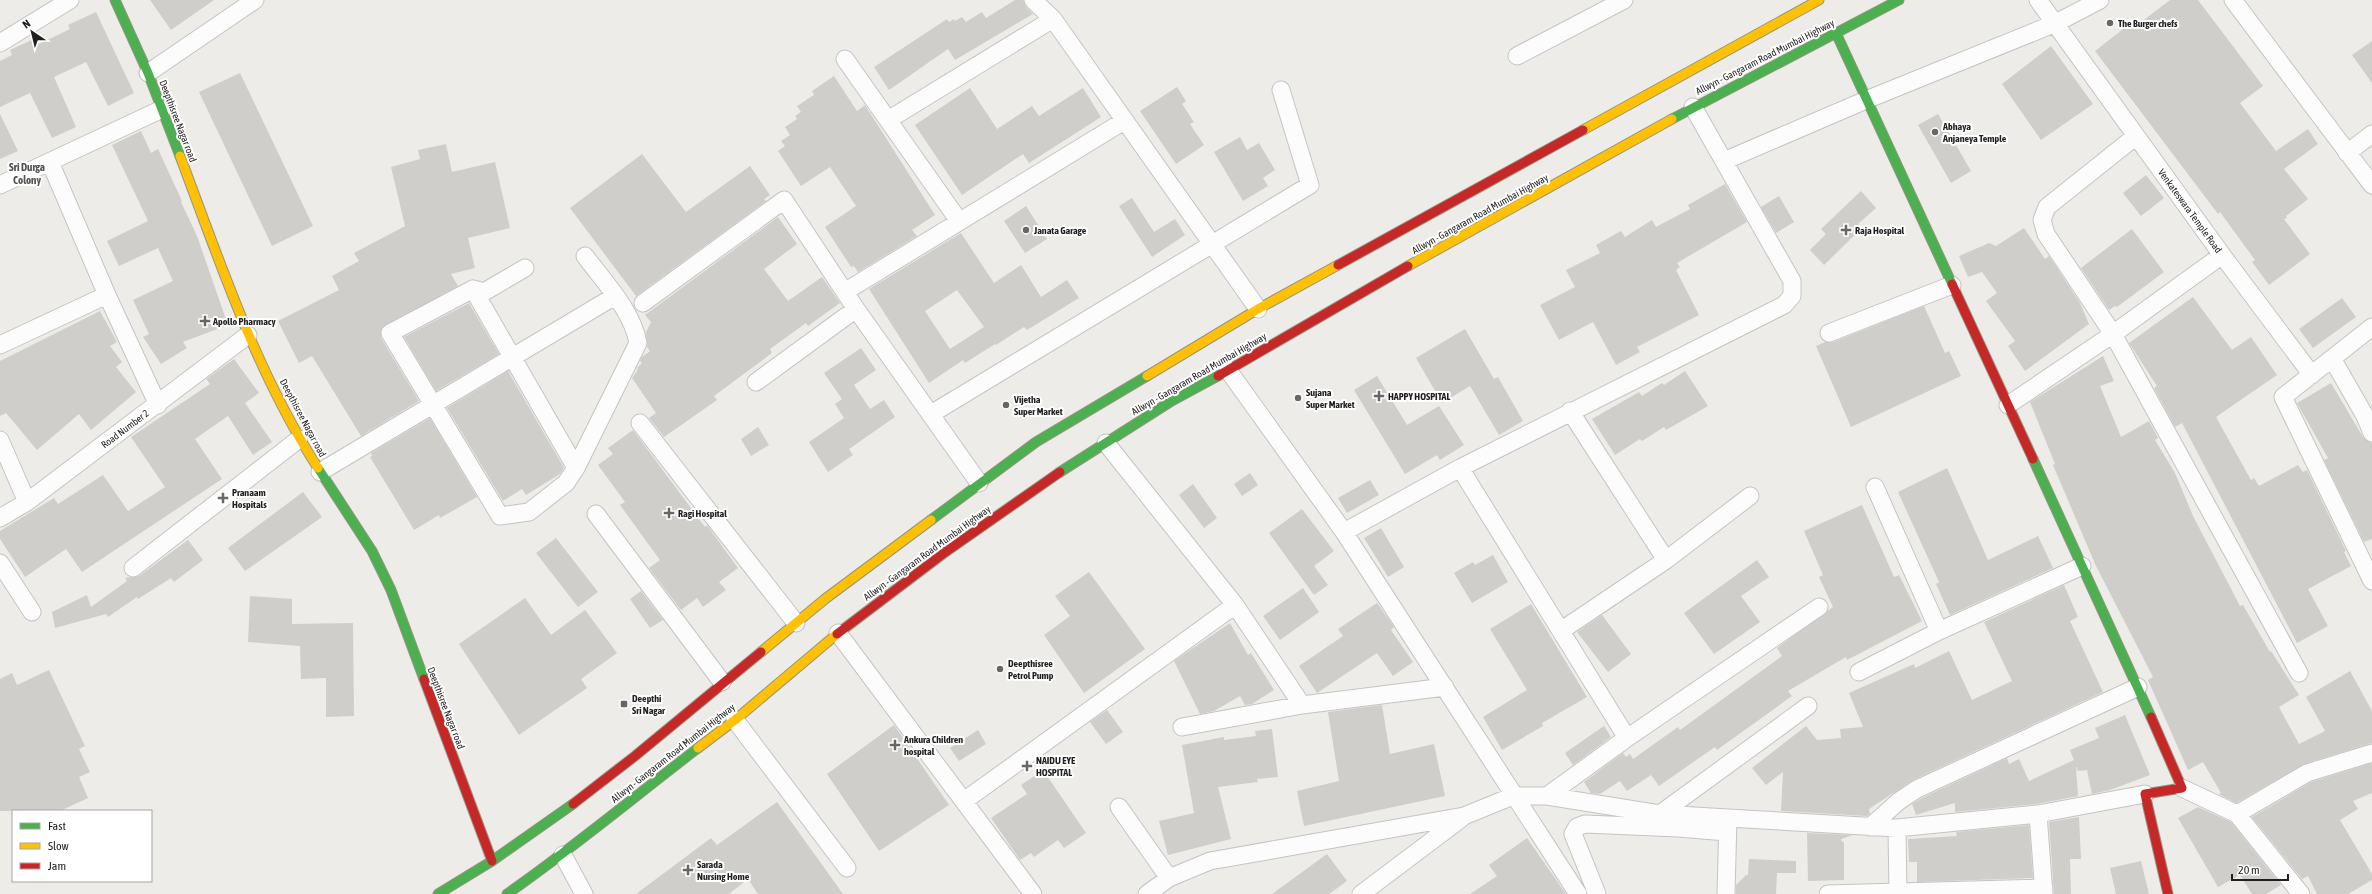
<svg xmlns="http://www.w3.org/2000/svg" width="2372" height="894" viewBox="0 0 2372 894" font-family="'Asap Condensed',sans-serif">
<rect width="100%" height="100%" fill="#edece8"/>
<path fill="#d0cecb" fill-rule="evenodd" d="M150,0h64l-43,30z
M1015,0h8l3,7 7,7 -78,46 -7,-11 -59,41 -15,-23 73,-48 2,3 5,-3 1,2 7,-4 4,5 16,-10 4,6z
M2170,0h28l65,86 -23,17 36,48 32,-22 10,15 -34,25 24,30 -22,17 1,2 -3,1 26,35 -41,31 -17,-23 3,-2 -35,-48 -2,2 -123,-163 41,-32 4,4z
M96,12l38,81 -26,13 -22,-44 -32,15 22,50 -24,11 -22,-45 -30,14v-46l12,-6 -2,-5 26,-12 3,6 31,-15 -2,-4z
M2372,41v42l-20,-28z
M2051,46l42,58 -52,36 -39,-56z
M240,73l73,153 -41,20 -73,-154z
M834,76l23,35 8,-6 70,110 -23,15 5,6 -59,36 -4,-6 -3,1 -26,-40 31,-21 -26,-39 -29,19 -23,-35 7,-5 -4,-5 9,-6 -5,-8 12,-8 -2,-3 6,-4 -4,-6 17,-11 -2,-4z
M1177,87l9,14 -4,3 12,18 -4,2 14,21 -28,19 -36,-53z
M970,88l27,41 35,-23 7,10 44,-28 18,29 -72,46 -6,-9 -61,41 -47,-70z
M0,114l18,37 -18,8z
M1938,114l33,57 -20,12 -33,-58z
M141,131l10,22 7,-4 24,52 -1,1 16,34 31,89 -45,17 4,6 -26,16 -18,-27 6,-3 -16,-34 40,-19 -15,-33 -39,18 -12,-25 41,-20 -36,-76z
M1240,137l7,13 12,-7 16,27 -12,8 5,8 -25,15 -29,-49z
M446,144l6,28 43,-10 15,66 -42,10 7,30 -24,6 7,12 -76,42 -1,10 38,63 -58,35 -49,-80 -13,7 -21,-42 61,-31 -7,-14 27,-15 -5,-8 51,-27 -14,-59 29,-8 -2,-9z
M642,154l44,58 64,-46 20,29 -6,4 2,2 -130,95 -66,-88z
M2146,175l18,23 -23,18 -18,-23z
M1725,184l22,38 -70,41 3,4 -4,3 23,45 -62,32 3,5 -24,13 -23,-43 -34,18 -19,-35 35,-18 -9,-17 34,-17 -4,-8 25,-14 4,6 27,-17 4,7 34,-18 -2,-4z
M1861,191l15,17 -18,16 4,4 -38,37 -14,-15 16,-16 -5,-5z
M1779,196l15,26 -18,11 -15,-26z
M1132,198l22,34 21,-13 10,16 -33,22 -33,-51z
M1026,206l21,33 -22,14 -21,-32z
M778,217l19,27 -33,25 24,32 34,-24 18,26 -32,23 -2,-3 -36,26 2,4 -58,43 3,4 -53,37 -15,-19 7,-5 -24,-35 5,-7 1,-4 4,-4 -2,-2 2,-4 8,-6 -3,-4 -1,-15 5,-10 -6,-7z
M2024,228l21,31 4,-3 31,47 9,21 -64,47 -17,-25 7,-5 -29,-40 11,-8 -15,-21 -14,5 -9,-21 30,-13 7,3z
M2132,229l32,43 -47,35 -2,-1 -6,4 -28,-42z
M961,233l33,50 27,-18 20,32 26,-17 12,18 -52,32 -3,-3 -28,18 -1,-1 -30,19 -2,-3 -34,23 -60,-94zM957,290l27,37 -34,22 -25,-38z
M2193,297l39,53 19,-13 26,38 -61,42 35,63 3,-2 5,8 39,-21 5,7 4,-2 39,81 -2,1 7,14 -43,23 20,37 -31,17 -115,-220 -7,4 -21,-39 3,-2 -28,-43z
M2342,298l14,19 -43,31 -14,-19z
M469,303l30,51 -63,37 -32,-54z
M1924,306l21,47 4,-2 12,25 -110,51 -35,-81 9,-4h8z
M100,311l17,31 -7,4 12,16 -6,5 20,25 -45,38 -12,-16 -42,36 -31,-37 -6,3v-55z
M1465,329l29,50 4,-2 25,44 -24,14 -29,-49 -28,17 -26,-45z
M861,348l15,22 -22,15 16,24 14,-9 11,17 -46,32 4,6 -25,17 -19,-30 35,-24 -9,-14 7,-5 -18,-26z
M2103,356l11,25 -14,5 21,51 28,-16 9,17 -3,2 20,33 18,43 47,90 3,-1 27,47 1,-1 28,44 -20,12 20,37 26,-13 -19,-34 44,-26 22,40v32l-68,21 -68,39 -17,-9 2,-1 -18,-31 -15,8 -40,-90 5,-3 -57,-111 -43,-101 2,-1 -25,-62z
M234,359l25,34 -14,10 27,39 -19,13 -25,-39 -33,23 27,40 -140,93 -16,-23 -41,28 -25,-38v-8l54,-33 4,6 45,-29 25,36 37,-24 -34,-50 79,-53 -4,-5z
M508,371l56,97 -4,6 -34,21 -4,-6 -19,12 -56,-93z
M1685,371l23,35 -42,24 -2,-3 -22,14 -2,-2 -25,16 -23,-36 47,-27 3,4 20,-13 2,2z
M1377,376l30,49 32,-19 25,39 -24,15 -3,-5 -32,19 -51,-84z
M2331,383l32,54 9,6v96l-8,3 -40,-82 4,-2 -31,-55z
M430,418l47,79 -37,21 -1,-3 -25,15 -44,-73 2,-1 -1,-3z
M758,427l11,18 -18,11 -10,-17z
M633,430l72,97 2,-2 31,43 -19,14 7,8 -23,17 -6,-9 -16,12 -32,-42 11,-8 -40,-55 5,-3 -27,-37 15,-11 -5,-6z
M1947,468l41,92 50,-24 15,32 -103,47 -14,-31 3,-2 -41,-90z
M1250,473l8,12 -16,11 -8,-12z
M1370,480l9,15 -32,18 -9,-15z
M1193,484l24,34 -13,10 -25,-33z
M303,492l19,25 -77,54 -17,-23z
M1862,505l32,72 5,-2 23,46 -75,39 -1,-3 -58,34 4,5 -75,54 -2,-3 -56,39 -8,-11 -24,16 -7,-10 -20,13 -9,-1 -7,-11 39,-29 3,4 4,-3 3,5 45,-32 2,3 102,-74 -5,-8 56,-41 -14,-30 4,-2 -19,-44z
M1302,509l32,42 -20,15 14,19 -14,10 -45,-62z
M1381,528l23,39 -16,10 -24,-39z
M556,538l42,54 -20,15 -42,-54z
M188,540l15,20 -29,22 -3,-4 -33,21 -1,-2 -29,20 -2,-3 -51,14 -3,-16 35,-17 4,12 36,-26 -2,-3 14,-2z
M1493,555l15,27 -36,21 -18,-30 19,-11 2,3z
M1757,560l12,17 -28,19 19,26 -46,32 -30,-41z
M1089,572l56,77 -61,44 -40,-58 26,-19 -15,-20z
M2064,585l14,32 -8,4 33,71 -190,88 -44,29 1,5 -3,2 -86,-5 2,-39 -17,13 -14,-17 54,-42 11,14 24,-2 -1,-9 23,-2 -14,-34 65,-29 1,4 34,-17 23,49 40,-19 -28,-59z
M1303,588l16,24 -39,28 -17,-24z
M641,591l22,29 -13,8 -20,-29z
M250,596l42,3v25l61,-1 1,93 -28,1v-39l-25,1 -1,-33 -52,-4z
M525,598l26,37 34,-25 32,43 -36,26 6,9 -68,47 -60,-91z
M1377,603l17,24 -3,3 22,32 -20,14 -16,-23 -60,40 -18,-27 44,-30 -5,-7z
M1531,604l56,93 -45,26 1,3 -41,24 -19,-33 44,-27 -37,-61z
M1602,615l29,39 -23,18 -31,-40z
M1230,623l18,32 3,-2 23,37 -22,14 -7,1 -5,-9 -26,15 -14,3 -26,-53z
M49,670l36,76 -6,3 11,23 -11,5 9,21 -28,13h-60v-132l12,-6 5,12z
M1382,705l8,49 44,-10 11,52 -141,30 -7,-35 42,-10 -11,-69z
M1107,710l16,22 -17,12 -16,-22z
M2125,715l25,60 -40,15 -18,4 -5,-24 -9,1 -2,-5 2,30 -41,8 -82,8v-9l-39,12 -4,-11 10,-6 85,-40 2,6 10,-5 10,22 45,-21 -4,-10 29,-12 -4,-10z
M894,725l55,80 -70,46 -52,-77z
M1604,726l7,11 -38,28 -8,-12z
M1272,729l6,48 -21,2 1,3 -40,5 13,52 -63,16 -9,-34 35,-8 -12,-68 42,-8v3l32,-4 -1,-5z
M978,730l8,14 -27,17 -9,-13z
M2372,763v30l-19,8 5,8 -18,11 32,54v6l-24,14h-31l-9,-18 -6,3 -50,-62 59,-35z
M1043,770l43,63 -22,15 -6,-8 -24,17 -3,-4 -11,7 -29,-42 36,-24 -6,-9z
M777,802l66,92h-85l-10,-15 -19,15h-93l75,-56 6,7z
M2198,807l33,15 50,63 -15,9h-14l-12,-19 -22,12 -40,-69z
M2079,817l2,42h-11l1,35h-17l-5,-72z
M2029,825l4,53 -116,4v-20h-8l-1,-23 49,-3 -1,-4z
M1807,833l46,2 -12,4 1,3h2v38l-36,1z
M1527,838l39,56h-96l27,-18 -8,-11z
M1327,854l20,27 -18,13h-57z
M1749,859l47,2v12h-19l-1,21h-40v-9l10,-10h2z
M2141,861l8,33h-33l-6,-26z"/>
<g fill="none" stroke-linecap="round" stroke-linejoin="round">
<defs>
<path id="street" d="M1033,0l20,19 205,290
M2038,0l184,255 90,120
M2233,0l139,185
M0,43l70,-43
M1517,56l107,-56
M845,59l114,162
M148,73l107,-73
M888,120l165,-101
M2136,136l-89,71 -5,13 4,14 67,100 186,339
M2347,153l25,-19
M1724,161l142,-61 190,-77 44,-23
M0,185l162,-76
M525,268l-41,24 -11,-3 -83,44 110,183 29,-4 37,-29 10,-15 62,-125c-6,-33 -33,-60 -53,-87
M473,289l103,179
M846,291l278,-170
M107,295l51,110
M643,303l141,-103 72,109 123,174
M2372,327l-89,70 89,184
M1829,333l123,-48
M0,345l107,-50 -57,-133
M2333,360l32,56 7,17
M1228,370l116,162 234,362
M756,382l100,-73
M2008,405l105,-71 109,-79
M1570,411l96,149
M931,414l379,-229 -29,-95
M640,423l156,200
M0,440l27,62
M1106,443l129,162 67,100
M1460,468l167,270
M320,472l295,-176
M1875,487l64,144
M596,514l126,168
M0,518l27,-16 221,-167
M1344,532l116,-64 324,-163 8,-9v-15l-99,-174
M0,563l32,49
M133,568l166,-129
M1562,630l104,-70 84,-64
M838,633l195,261
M1859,672l80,-41 143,-65
M735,720l112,148
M1182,727l120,-22 143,-18
M2182,788l55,26 64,80
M1547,796l80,-58 192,-131
M964,801l271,-196
M1119,807l50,71
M1660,814l148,-108
M2038,814l6,80
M2237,814l70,-41 65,-20
M1870,827l29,-26 18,-12 221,-102
M1678,828l49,4
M1897,828l1,66
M563,855l21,39
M1147,894l22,-16 41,-17 254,-45 49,-20h34l113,18 237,14 141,-14 107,-20
M1361,894l101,-76
M1597,894l-24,-60 4,-7 8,-3 93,4v-13
M1726,894l2,-76
M1828,894l216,-6"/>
<path id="fast" d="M115,0l33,73 32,83
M1836,33l116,251
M1672,119l227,-119
M2033,459l118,258
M318,468l54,83 19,39 33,89
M1060,472l110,-70 48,-26
M931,520l105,-78 111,-66
M438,894l54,-33 81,-57
M507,894c66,-46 127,-97 191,-146"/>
<path id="slow" d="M1583,130l236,-130
M180,156c40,106 76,216 138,312
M1408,266l264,-147
M1147,376l111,-67 80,-44
M761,652l64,-53 106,-79
M698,748l37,-28 102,-86"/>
<path id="jam" d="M1338,265l245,-135
M1952,284l81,175
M1218,376l190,-110
M837,634l107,-81 116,-81
M424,679l68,182
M2151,717l31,71 -37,6 23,100
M573,804l62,-48 126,-104"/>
</defs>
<use href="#street" stroke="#c4c4c2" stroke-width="19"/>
<use href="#fast" stroke="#939681" stroke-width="11"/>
<use href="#slow" stroke="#939681" stroke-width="11"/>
<use href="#jam" stroke="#939681" stroke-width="11"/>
<use href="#street" stroke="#fcfcfc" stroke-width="17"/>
<use href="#fast" stroke="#4caf50" stroke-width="9"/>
<use href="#slow" stroke="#ffc107" stroke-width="9"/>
<use href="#jam" stroke="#c62828" stroke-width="9"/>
</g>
<g fill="#676765" stroke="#fff" stroke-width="1.5">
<circle cx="2110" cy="23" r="4"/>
<circle cx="1935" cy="132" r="4"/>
<circle cx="1026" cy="230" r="4"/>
<path d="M1844 224h4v4h4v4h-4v4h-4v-4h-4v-4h4z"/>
<path d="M203 315h4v4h4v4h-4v4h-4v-4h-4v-4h4z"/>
<path d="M1377 390h4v4h4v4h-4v4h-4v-4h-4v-4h4z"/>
<circle cx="1298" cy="398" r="4"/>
<circle cx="1006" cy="405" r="4"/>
<path d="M221 492h4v4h4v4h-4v4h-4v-4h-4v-4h4z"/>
<path d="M667 507h4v4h4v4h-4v4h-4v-4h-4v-4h4z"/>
<circle cx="1000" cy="669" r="4"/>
<rect x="620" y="700" width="8" height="8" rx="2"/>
<path d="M893 739h4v4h4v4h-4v4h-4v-4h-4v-4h4z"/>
<path d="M1025 760h4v4h4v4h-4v4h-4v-4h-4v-4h4z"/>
<path d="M686 864h4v4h4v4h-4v4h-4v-4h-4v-4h4z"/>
</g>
<g text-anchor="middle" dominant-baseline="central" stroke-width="4" stroke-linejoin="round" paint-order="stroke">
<g font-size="10" font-weight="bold" fill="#1f1f1f" stroke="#fff" text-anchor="start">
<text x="2118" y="23">The Burger chefs</text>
<text x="1943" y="126">Abhaya<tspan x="1943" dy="12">Anjaneya Temple</tspan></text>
<text x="1034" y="230">Janata Garage</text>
<text x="1855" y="230">Raja Hospital</text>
<text x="213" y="321">Apollo Pharmacy</text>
<text x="1306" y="392">Sujana<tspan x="1306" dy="12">Super Market</tspan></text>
<text x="1388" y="396">HAPPY HOSPITAL</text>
<text x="1014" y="399">Vijetha<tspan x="1014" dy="12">Super Market</tspan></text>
<text x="232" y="492">Pranaam<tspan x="232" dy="12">Hospitals</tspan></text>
<text x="678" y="513">Ragi Hospital</text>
<text x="1008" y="663">Deepthisree<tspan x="1008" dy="12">Petrol Pump</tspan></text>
<text x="632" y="698">Deepthi<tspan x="632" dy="12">Sri Nagar</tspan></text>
<text x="904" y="739">Ankura Children<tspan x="904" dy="12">hospital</tspan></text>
<text x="1036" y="760">NAIDU EYE<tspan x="1036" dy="12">HOSPITAL</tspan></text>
<text x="697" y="864">Sarada<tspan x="697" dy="12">Nursing Home</tspan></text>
</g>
<g font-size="10" fill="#1f1f1f" stroke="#fff">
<text transform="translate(1765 57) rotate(-27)">Allwyn - Gangaram Road Mumbai Highway</text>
<text transform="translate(178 121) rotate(69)">Deepthisree Nagar road</text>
<text transform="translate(2190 211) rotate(54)">Venkateswara Temple Road</text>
<text transform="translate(1480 214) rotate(-29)">Allwyn - Gangaram Road Mumbai Highway</text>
<text transform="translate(1199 374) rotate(-30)">Allwyn - Gangaram Road Mumbai Highway</text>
<text transform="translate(303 418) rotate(62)">Deepthisree Nagar road</text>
<text transform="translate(125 429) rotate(-37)">Road Number 2</text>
<text transform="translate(927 553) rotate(-36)">Allwyn - Gangaram Road Mumbai Highway</text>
<text transform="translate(446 708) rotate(69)">Deepthisree Nagar road</text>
<text transform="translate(673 753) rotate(-38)">Allwyn - Gangaram Road Mumbai Highway</text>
</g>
<g font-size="11" font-weight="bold" fill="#525252" stroke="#fff">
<text x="27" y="167">Sri Durga<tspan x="27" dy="13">Colony</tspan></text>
</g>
</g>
<rect x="12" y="810" width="140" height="72" fill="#ffffff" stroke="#a5a5a5"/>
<rect x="20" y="823" width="20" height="6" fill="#4caf50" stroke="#a5a5a5"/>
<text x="48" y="830" font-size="12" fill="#1f1f1f">Fast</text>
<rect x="20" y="843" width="20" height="6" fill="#ffc107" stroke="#a5a5a5"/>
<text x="48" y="850" font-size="12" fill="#1f1f1f">Slow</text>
<rect x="20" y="863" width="20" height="6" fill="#c62828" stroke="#a5a5a5"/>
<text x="48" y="870" font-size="12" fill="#1f1f1f">Jam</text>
<g transform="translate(32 32) rotate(325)" stroke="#ffffff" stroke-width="3" paint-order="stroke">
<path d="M0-3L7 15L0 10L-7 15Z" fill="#1f1f1f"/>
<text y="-6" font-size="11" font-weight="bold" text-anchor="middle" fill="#1f1f1f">N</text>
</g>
<path d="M2232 874v6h56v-6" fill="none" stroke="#1f1f1f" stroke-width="2"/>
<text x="2238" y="874" font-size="12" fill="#1f1f1f" stroke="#ffffff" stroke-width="3" paint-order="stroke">20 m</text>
</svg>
